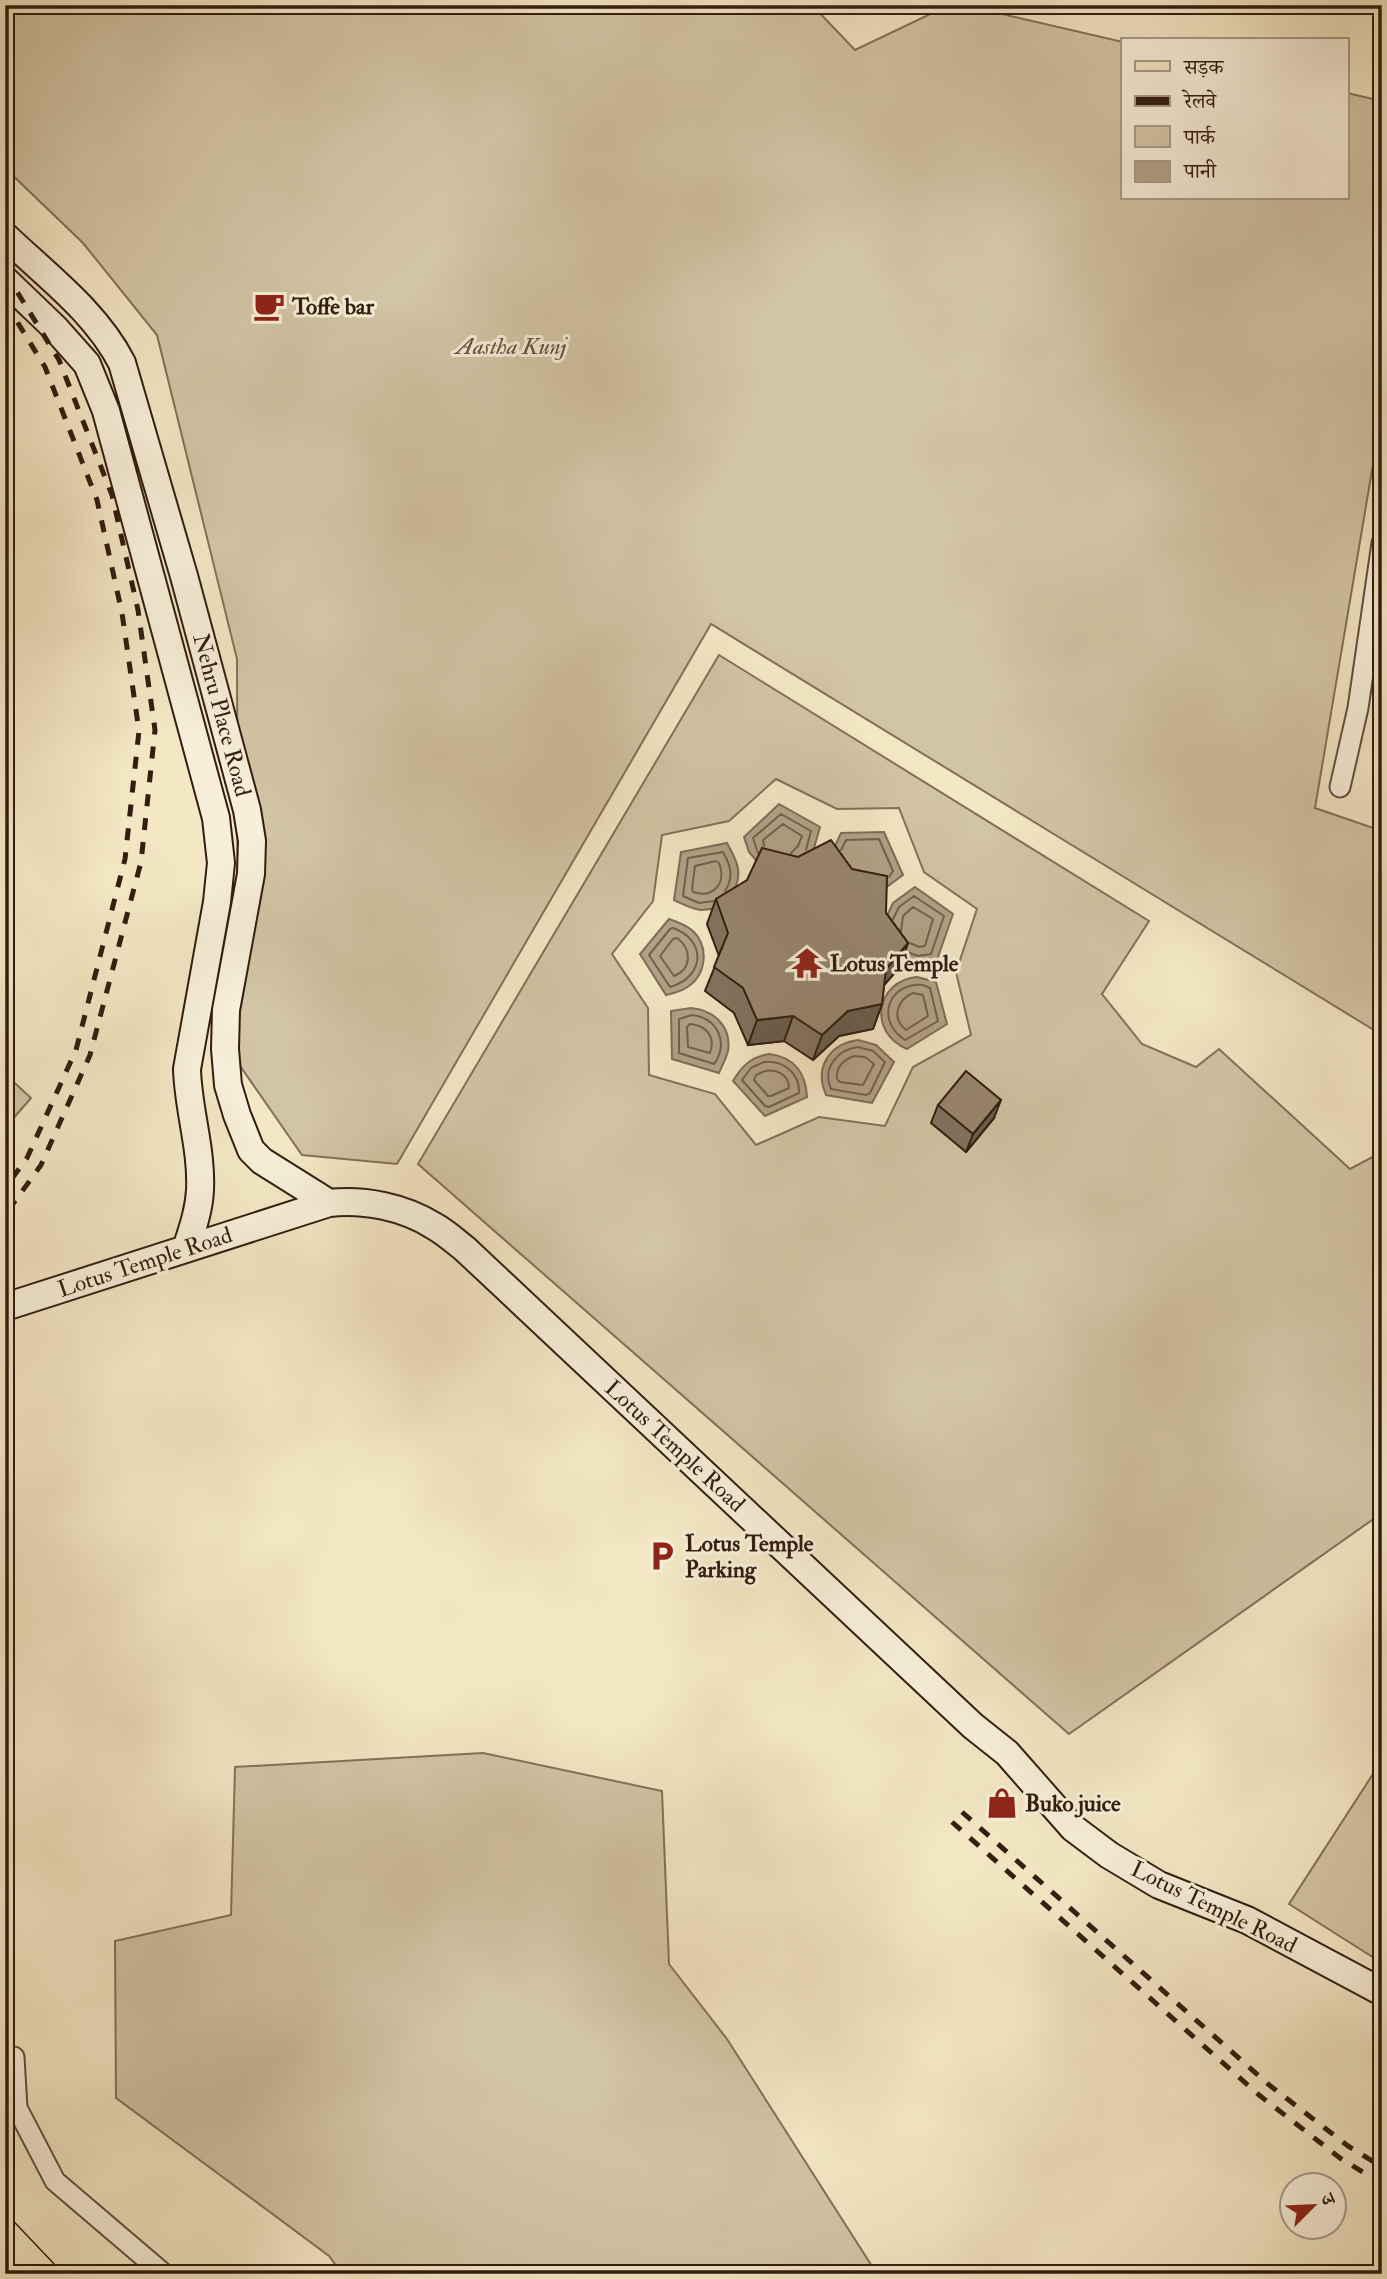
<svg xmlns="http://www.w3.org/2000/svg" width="1387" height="2279" viewBox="0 0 1387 2279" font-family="'IM FELL Double Pica','Noto Serif Devanagari',serif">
<rect width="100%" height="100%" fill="#f3e7c4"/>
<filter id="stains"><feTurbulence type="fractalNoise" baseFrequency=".00286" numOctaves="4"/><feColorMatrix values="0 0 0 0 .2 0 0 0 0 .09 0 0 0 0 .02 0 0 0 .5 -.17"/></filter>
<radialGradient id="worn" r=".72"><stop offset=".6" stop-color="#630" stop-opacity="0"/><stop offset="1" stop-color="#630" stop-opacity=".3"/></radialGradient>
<path fill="#d2c5a5" stroke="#82715a" stroke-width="2" fill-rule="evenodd" d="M5,5h807l43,45 94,-45h14l160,37v156h224v-105l35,8v310l-67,397 67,23v204l-671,-411 -314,540 -95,-9 -64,-92 -1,-404 -80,-324 -74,-92 -78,-75z
M719,655l430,266 -47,73 40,50 54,23 23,-18 131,120 32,-17v361l-313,221 -651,-570zM776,779l61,30 62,-1 25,64 53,37 -21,63 15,63 -58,32 -28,59 -66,-9 -63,28 -41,-51 -66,-19 -1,-67 -36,-54 41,-53 9,-66 67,-14z
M5,1074l26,24 -26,30z
M483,1753l179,38 7,173 58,75 150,235h-535l-13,-18 -213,-158 -1,-157 116,-26 4,-148z
M1382,1760v203l-93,-59z"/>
<path fill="#b1a287" stroke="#7e6d57" stroke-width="2" d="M779,804l41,23 -8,28 -53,9 -10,-12 -5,-15z
M884,832l19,43 -19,14 -14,3 -36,-44 7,-15z
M727,843c4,8 10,17 11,26 3,21 -16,42 -37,41 -10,-1 -18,-6 -27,-10l7,-48z
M915,887l38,27 -16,46c-14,4 -25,3 -38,-5l-13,-37 7,-15z
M669,919c9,3 17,6 24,12 17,17 13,45 -7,57 -6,4 -13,5 -20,7l-26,-41z
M917,977l19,5 11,42 -40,25c-39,-16 -32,-68 10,-72z
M691,1008c23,2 41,19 37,43 -2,8 -6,15 -9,22l-47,-14 -1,-48z
M858,1040l18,5 18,17 -22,41 -46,-8c-12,-27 3,-51 32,-55z
M769,1054c25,3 37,19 38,43l-42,19 -32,-35c9,-15 18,-24 36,-27z"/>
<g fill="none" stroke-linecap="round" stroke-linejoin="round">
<path stroke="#72604c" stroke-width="2" d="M764,846l-1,-6 20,-16 19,12 -4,10 -7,7
M841,850l5,-10 33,-1 14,32 -4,6
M758,853l-5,-15 28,-24 30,17 -5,19
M716,861l3,2c8,19 -5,36 -26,29l-1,-3 3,-23z
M714,901l-15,2 -16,-7 5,-38 35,-6c8,14 11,25 2,39
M893,919l6,-12 15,-11 30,20 -13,38 -13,2 -11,-4
M673,928c34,12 32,49 -3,59l-21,-32 21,-26z
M901,931l2,-15 10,-9 20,12 -8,27 -6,1 -9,-4
M677,938c15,11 15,31 -3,38l-14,-20 13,-17z
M923,985l7,3 8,33 -33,19c-30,-19 -17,-58 18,-55z
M913,993l10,2 5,21 -22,14c-15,-12 -9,-30 7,-37z
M692,1015c26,3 37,28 22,49l-35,-11v-34z
M690,1024c16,1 26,13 20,29l-22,-6 -1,-20z
M858,1047l15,4 12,11 -15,31 -4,2 -35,-6c-9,-21 6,-39 27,-42z
M854,1056l11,1 9,7 -11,21 -23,-3 -3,-3c-1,-12 6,-19 17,-23z
M764,1062c19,-2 36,11 35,31l-30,14 -4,-1 -23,-26 9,-12z
M765,1071c12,-2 24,4 24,17l-18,8h-3l-14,-16 2,-5z"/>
<defs>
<path id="street" d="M1340,787l18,-79 24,-165
M14,2057l3,51 38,73 109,93"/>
<path id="secondary" d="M5,236c42,40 91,76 117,127l62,213 63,234 5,31 -1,33 -25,136 -1,39 3,36 9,30 14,35 11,11 67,42
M5,280l50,48 32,36 19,47 110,407 5,45 -4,39 -30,167c1,40 15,80 13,121 -1,21 -8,40 -14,59
M5,1307l324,-104c35,-4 75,4 105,23 11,6 21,15 31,23l508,477 34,27 66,75 36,27 50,30 88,35 135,72"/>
<path id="primary" d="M5,2235l37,39"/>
</defs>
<use href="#street" stroke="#62503d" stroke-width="23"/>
<use href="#secondary" stroke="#321d10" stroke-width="30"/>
<use href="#primary" stroke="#321d10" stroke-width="33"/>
<use href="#street" stroke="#f7efd9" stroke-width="19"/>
<use href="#secondary" stroke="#f7efd9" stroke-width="26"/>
<use href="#primary" stroke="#f3e7c4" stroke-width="30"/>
<path stroke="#321d10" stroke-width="5" stroke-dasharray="12 12" stroke-linecap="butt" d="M5,272l54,88 53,135 26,115 17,120 -14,132 -51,193 -49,110 -36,50
M5,302l40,65 52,133 25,113 17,118 -14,128 -49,191 -49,108 -22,30
M962,1812l306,272 80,62 34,21
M952,1822l307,273 81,63 42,26"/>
</g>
<path fill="#81735f" stroke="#321d10" stroke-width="2" d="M716,899l170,14 22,30 -9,25 -15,17 -2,19 -9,25 -34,7 -26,24 -29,-19 -36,4 -14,-32 -29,-22 14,-35 -12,-32z
M938,1105l56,13 -28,34 -35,-29z"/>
<path fill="#695e4d" stroke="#321d10" stroke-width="2" d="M908,943l-9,25 -22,25 9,-24z
M882,1004l-9,25 -34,7 -26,24 9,-25 26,-24z
M793,1016l-9,25 -36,4 9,-25z
M1001,1100l-7,18 -28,34 7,-18z"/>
<path fill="#96866e" stroke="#321d10" stroke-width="2" d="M831,840l21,29 35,7 -1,37 22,30 -22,26 -4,35 -34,7 -26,24 -29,-19 -36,4 -14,-32 -29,-21 14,-34 -12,-34 31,-19 15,-32 36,9z
M966,1071l35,29 -28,34 -35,-29z"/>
<defs>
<symbol id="cafe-bare" viewBox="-9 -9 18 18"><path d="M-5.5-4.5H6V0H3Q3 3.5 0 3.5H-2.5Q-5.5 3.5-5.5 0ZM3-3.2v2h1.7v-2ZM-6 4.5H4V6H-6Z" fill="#8f2418" stroke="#f7efd9" stroke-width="2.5" paint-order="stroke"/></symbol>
<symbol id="temple-bare" viewBox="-9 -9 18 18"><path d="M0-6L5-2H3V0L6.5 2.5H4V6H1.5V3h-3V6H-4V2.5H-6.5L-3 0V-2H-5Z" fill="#8f2418" stroke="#f7efd9" stroke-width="2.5" paint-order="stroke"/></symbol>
<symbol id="parking-bare" viewBox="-9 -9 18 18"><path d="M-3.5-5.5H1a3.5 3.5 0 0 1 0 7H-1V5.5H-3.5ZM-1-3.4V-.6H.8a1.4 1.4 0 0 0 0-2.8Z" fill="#8f2418" stroke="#f7efd9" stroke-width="2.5" paint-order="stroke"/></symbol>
<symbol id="shop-bare" viewBox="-9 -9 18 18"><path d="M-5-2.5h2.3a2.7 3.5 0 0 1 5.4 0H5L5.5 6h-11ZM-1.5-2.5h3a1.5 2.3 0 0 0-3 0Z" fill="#8f2418" stroke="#f7efd9" stroke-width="2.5" paint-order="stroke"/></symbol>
</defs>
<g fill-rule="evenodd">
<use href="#cafe-bare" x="247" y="284" width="44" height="44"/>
<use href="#temple-bare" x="785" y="941" width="44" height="44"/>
<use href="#parking-bare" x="640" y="1534" width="44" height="44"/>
<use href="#shop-bare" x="980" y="1781" width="44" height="44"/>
</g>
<g text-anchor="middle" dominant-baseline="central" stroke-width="6" stroke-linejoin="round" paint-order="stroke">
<g font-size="23" font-weight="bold" fill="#321d10" stroke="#f7efd9" text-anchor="start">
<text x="292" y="306">Toffe bar</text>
<text x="830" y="963">Lotus Temple</text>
<text x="685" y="1543">Lotus Temple<tspan x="685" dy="26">Parking</tspan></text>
<text x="1025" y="1803">Buko juice</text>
</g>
<g font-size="23" font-style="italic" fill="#624f3d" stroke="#f7efd9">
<text x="511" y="346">Aastha Kunj</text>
</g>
<g font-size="23" fill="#321d10" stroke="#f7efd9">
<text transform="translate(222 715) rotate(75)">Nehru Place Road</text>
<text transform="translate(145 1262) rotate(-18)">Lotus Temple Road</text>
<text transform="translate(675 1446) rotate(43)">Lotus Temple Road</text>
<text transform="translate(1214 1907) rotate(26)">Lotus Temple Road</text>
</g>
</g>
<rect width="1387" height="2279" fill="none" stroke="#f3e7c4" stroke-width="28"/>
<rect x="7" y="7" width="1373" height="2265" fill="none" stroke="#321d10" stroke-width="3.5"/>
<rect x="14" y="14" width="1359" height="2251" fill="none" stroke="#321d10" stroke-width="2"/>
<rect x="1121" y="38" width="228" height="161" fill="#f7efd9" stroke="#a89b89" stroke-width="2"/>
<rect x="1135" y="61" width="35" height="10" fill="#f3e7c4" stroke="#a89b89" stroke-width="2"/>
<text x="1184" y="74" font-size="21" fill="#321d10">सड़क</text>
<rect x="1135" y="96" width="35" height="10" fill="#321d10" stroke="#a89b89" stroke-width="2"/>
<text x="1184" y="108" font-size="21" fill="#321d10">रेलवे</text>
<rect x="1135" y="126" width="35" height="21" fill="#d2c5a5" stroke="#a89b89" stroke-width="2"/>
<text x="1184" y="144" font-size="21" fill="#321d10">पार्क</text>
<rect x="1135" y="161" width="35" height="21" fill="#b1a287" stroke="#a89b89" stroke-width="2"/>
<text x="1184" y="178" font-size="21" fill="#321d10">पानी</text>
<g transform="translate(1313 2206) rotate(66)"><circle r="33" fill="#f7efd9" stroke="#a89b89" stroke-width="2"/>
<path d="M0-5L12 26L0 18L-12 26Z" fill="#8f2418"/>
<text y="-10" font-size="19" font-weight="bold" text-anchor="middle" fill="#321d10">उ</text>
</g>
<rect width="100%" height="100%" filter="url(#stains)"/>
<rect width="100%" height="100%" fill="url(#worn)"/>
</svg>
